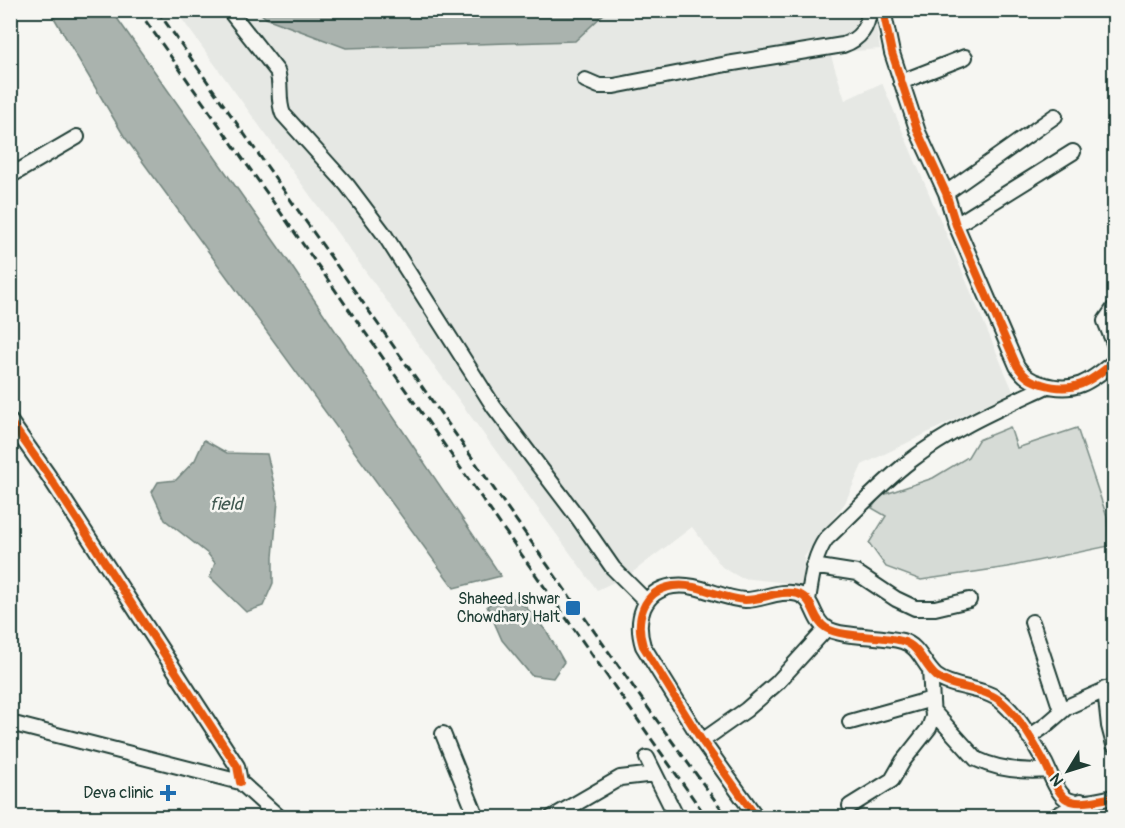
<svg xmlns="http://www.w3.org/2000/svg" width="1125" height="828" viewBox="0 0 1125 828" font-family="Pangolin,sans-serif">
<rect width="100%" height="100%" fill="#f6f6f2"/>
<filter id="ink" filterUnits="userSpaceOnUse"><feTurbulence type="fractalNoise" baseFrequency=".0167" numOctaves="2"/><feDisplacementMap in="SourceGraphic" scale="12" xChannelSelector="R" yChannelSelector="G"/><feConvolveMatrix kernelMatrix="1 2 1 2 8 2 1 2 1" color-interpolation-filters="sRGB"/></filter>
<g filter="url(#ink)">
<path fill="#e6e8e4" d="M176,11h697l7,38 -50,4 15,47 37,-17 131,308 -151,74 -17,38 -41,54 -1,30 -23,-5 -39,-4 -19,-11 -30,-40 -63,48 -32,15z"/>
<path fill="#d6dbd6" stroke="#7a8c85" stroke-width="1.5" d="M1010,427l7,21 60,-20 30,89 2,29 -101,21 -87,13 -35,-13 -17,-24 17,-27 -14,-8 8,-12 53,-18 35,-21 10,-17z"/>
<path fill="#aab3ae" stroke="#72847d" stroke-width="1.5" d="M50,11h62l174,247 215,318 -47,12 -330,-452z
M258,11h349l-32,30 -229,7 -80,-30z
M204,440l23,13 40,1 11,47 -5,56v26l-10,23 -17,6 -36,-35 5,-14 -7,-9 -43,-34 -13,-28 6,-10 18,-2 19,-20z
M506,594l20,13 21,25 17,30 -11,16 -22,-3 -29,-35 -15,-34z"/>
<g fill="none" stroke-linecap="round" stroke-linejoin="round">
<defs>
<path id="minor" d="M229,10l48,61c5,14 0,29 6,43l64,71 37,49 110,173 85,112 34,49 34,34
M883,10l9,43 26,79 28,61 10,32 61,141c7,10 13,15 25,18 32,10 48,-2 72,-22
M585,80l14,6h15l113,-22 116,-19c17,-6 25,-17 26,-35
M901,82l64,-25
M10,176l67,-39
M946,193l109,-77
M956,225l117,-73
M1114,308l-9,13 9,22
M10,421l38,54 189,291 3,16
M813,566l44,7 39,26 19,9h20l34,-8
M808,600c4,-22 5,-42 18,-61 28,-26 54,-55 84,-78 41,-32 90,-53 137,-75
M1032,622l29,88
M1105,689l4,37 5,19
M932,710l44,49c23,11 48,13 72,11
M850,722l82,-23
M10,723l230,59 40,36
M443,734l34,84
M1029,737l16,-11 22,-19 47,-21
M702,741l44,-31 31,-27 50,-55
M647,758l30,60
M850,806l42,-26 11,-19 26,-33 4,-11 -3,-47
M551,818l69,-40 35,-4
M757,818l-55,-77 -59,-95c-8,-26 -1,-55 30,-60 24,-4 48,13 72,14 18,0 34,-11 53,-6 17,5 14,26 28,34 17,10 55,7 76,13 18,5 21,24 34,35 18,14 49,10 67,27 17,15 31,40 42,60 5,10 11,28 20,35 12,9 36,1 49,-1
M1053,818l28,-17"/>
</defs>
<use href="#minor" stroke="#1f3d34" stroke-width="18"/>
<use href="#minor" stroke="#f6f6f2" stroke-width="14"/>
<path stroke="#1f3d34" stroke-width="3" stroke-dasharray="9 4.5" stroke-linecap="butt" d="M138,10l569,808
M157,10l501,712 70,96"/>
<defs>
<path id="cycleway" d="M883,10l9,43 26,79 28,61 10,32 61,141c7,10 13,15 25,18 32,10 48,-2 72,-22
M10,421l38,54 189,291 3,16
M757,818l-55,-77 -59,-95c-8,-26 -1,-55 30,-60 24,-4 48,13 72,14 18,0 34,-11 53,-6 17,5 14,26 28,34 17,10 55,7 76,13 18,5 21,24 34,35 18,14 49,10 67,27 17,15 31,40 42,60 5,10 11,28 20,35 12,9 36,1 49,-1"/>
</defs>
<use href="#cycleway" stroke="#f6f6f2" stroke-width="11"/>
<use href="#cycleway" stroke="#e8590c" stroke-width="8"/>
</g>
</g>
<g fill="#1f6fb2" stroke="#f6f6f2" stroke-width="2">
<rect x="565" y="600" width="16" height="16" rx="3"/>
<path d="M165 784h6v6h6v6h-6v6h-6v-6h-6v-6h6z"/>
</g>
<g text-anchor="middle" dominant-baseline="central" stroke-width="5" stroke-linejoin="round" paint-order="stroke">
<g font-size="16" fill="#1f3d34" stroke="#f6f6f2" text-anchor="end">
<text x="560" y="599">Shaheed Ishwar<tspan x="560" dy="18">Chowdhary Halt</tspan></text>
<text x="154" y="793">Deva clinic</text>
</g>
<g font-size="18" font-style="italic" fill="#425a52" stroke="#f6f6f2">
<text x="226" y="504">field</text>
</g>
</g>
<rect width="1125" height="828" fill="none" stroke="#f6f6f2" stroke-width="36"/>
<rect x="18" y="18" width="1089" height="792" fill="none" stroke="#1f3d34" stroke-width="2" filter="url(#ink)"/>
<g transform="translate(1068 771) rotate(232)" stroke="#f6f6f2" stroke-width="4.5" paint-order="stroke">
<path d="M0-4.5L10 22L0 15L-10 22Z" fill="#1f3d34"/>
<text y="-9" font-size="16" font-weight="bold" text-anchor="middle" fill="#1f3d34">N</text>
</g>
</svg>
